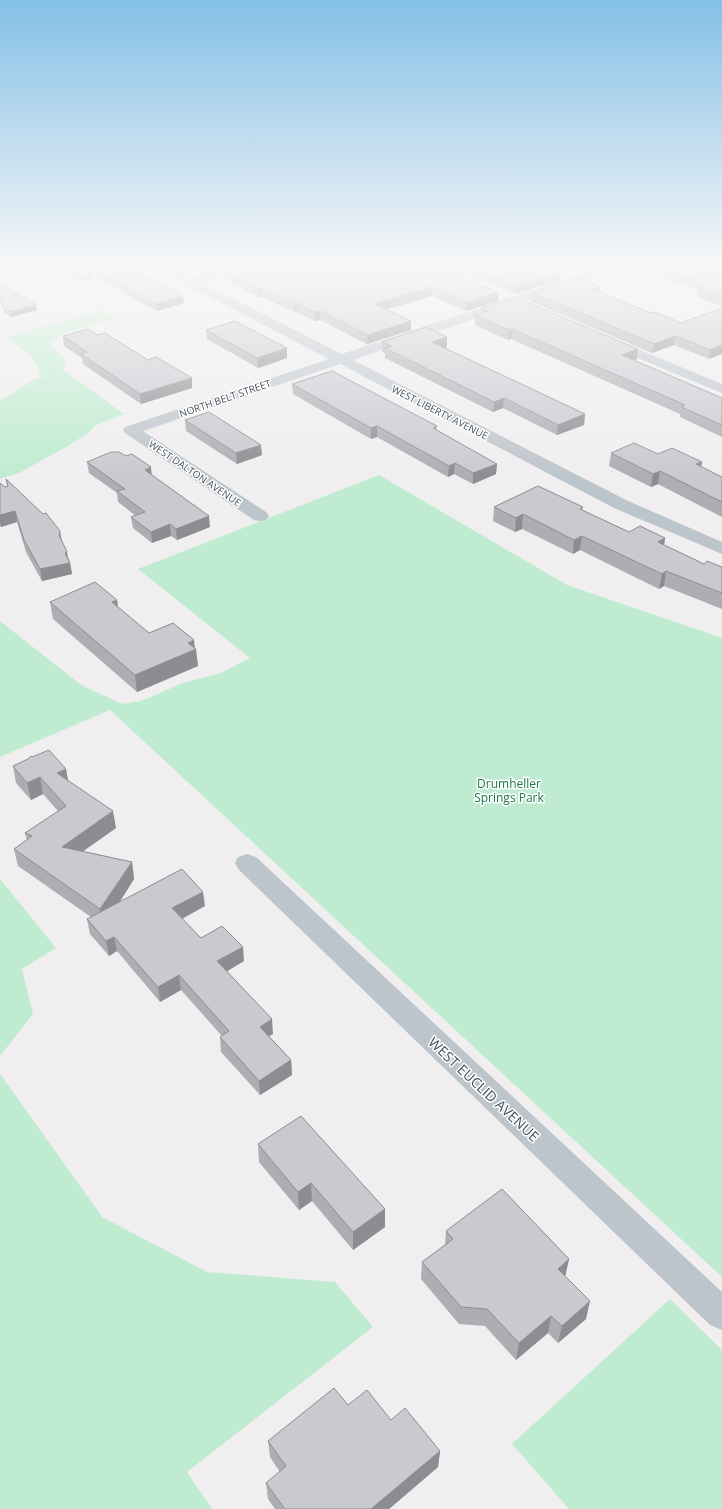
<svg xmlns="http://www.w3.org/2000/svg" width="722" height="1509" viewBox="0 0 722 1509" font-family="'Open Sans',sans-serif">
<rect width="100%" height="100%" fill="#f0eeee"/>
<path fill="#bfecd0" d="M102,310l14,8 -54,16 -13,9 18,19 -4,8 61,44 -30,12 -4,6 -24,15 -47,26 -19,6v-79l14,-7 18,-13 11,-3 -5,-5 2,-2 -10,-15 -24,-18z
M379,475l188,110 155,53v639l-612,-567 -110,47v-136l81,64 41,19 19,-3 42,-18 38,-10 29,-15 -112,-89z
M0,879l56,69 -34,21 11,45 -33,42z
M0,1074l102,143 105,55 128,10 38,45 -186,145 25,37h-212z
M670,1299l52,51v159h-153l-57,-65z"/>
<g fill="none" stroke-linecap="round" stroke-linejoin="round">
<path fill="#bdc5cc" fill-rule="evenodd" d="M156,267h16l20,10 35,-10h20l-2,3 -43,13 140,71 261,-87h18l-2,3 -266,90 273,140 96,42v12l-108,-46 -274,-144 -197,67 123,81 3,4 -3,4 -6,1 -6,-1 -129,-87 -2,-3 2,-3 204,-68 -171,-89z
M611,338l111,46v9l-116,-48 -2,-3 2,-3z
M247,854l9,3 466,435v38l-12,-5 -472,-456 -3,-6 3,-6z"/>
</g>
<path fill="#acaeb3" d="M58,267h71l55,36 -27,8 -65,-36 -5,8z
M204,267h17l-11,3z
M439,267l59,34 -32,10 -35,-15 -44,13 24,12v9l-44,14 -47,-24 -5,1 -18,-9h-2l-34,-15h-2l-31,-15 -1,-3 -2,-1 -1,-9z
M449,267h128l-17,5v8l-45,14z
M636,267h82l4,2v37l-25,-9 1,-6z
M0,283l37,27 -26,7 -7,-5 -4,-15z
M531,292h68l52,21 30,10 41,-15 -13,51 -35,-14 -22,8 -122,-52z
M481,308l156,51 -4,1 89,38v39l-42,-20v-3l-169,-75 -3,1 -33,-15v-10l6,-2z
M206,330l81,28 -29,10 -51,-29z
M98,335l50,25 44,18v10l-51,16 -58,-40 -1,-6 -18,-12 -1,-10z
M382,342l65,5 -3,1 141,66 -1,11 -27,10 -54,-27 -10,4 -108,-54v-5l-3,-1z
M292,384l145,42v4l60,34 -1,10 -23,10 -19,-10 -6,3 -71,-40 -6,2 -78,-45z
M185,420l77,35 -25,9 -51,-33z
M611,453l91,9 -1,5 21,10v40l-64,-33 -7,3 -42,-21z
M87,462l65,13 58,52 -33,13 -6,-4 -19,7 -19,-15 -2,-11 5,-1 -18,-14 -1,-9 -28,-20z
M6,479l55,62 9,22 2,11 -30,7 -16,-29 -9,-30 -16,5 -1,-1v-43l5,4 2,-1z
M494,507h89l-1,3 47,22 36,6 -1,7 40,19 18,3v42l-58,-23 -5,3 -79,-39 -7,4 -51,-25 -7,3 -22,-11z
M117,600l1,7 31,26 46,15 3,18 -61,26 -84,-73 -3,-17z
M32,757l34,12 2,12 48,47 -33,23 49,11 2,17 -14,23 85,4 -23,13 19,19 43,23 -17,10 46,63 -4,2 22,24 1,15 -32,20 -39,-43 -1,-15 2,-1 -41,-46 -21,12 -43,-51 -8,5 -19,-22 -3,-15 4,-2 -73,-51 -4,-17 13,-9 -2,-7 33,-22 -15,-17 -12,6 -15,-17 -3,-17z
M258,1144l127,65v18l-32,23 -41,-49 -13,9 -40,-48z
M446,1231l123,28 -4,17 21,43 -28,24 -10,-10 -32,27 -31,-34 -26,-2 -38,-45 1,-17 23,-17z
M348,1405l43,15 49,31 -2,16 -49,42h-114l-7,-10 -2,-16 14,-11 -10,-15 -2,-16z"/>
<path fill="#8c8d92" d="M210,267h11l-11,3z
M550,267h27l-17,5v8l-45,14 1,-8z
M91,268l1,7 -5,8 -1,-7z
M431,287v9l-56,17v-9z
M600,287l-1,8 -7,-6z
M261,288v9h-2l-1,-8z
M498,292v9l-32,10 1,-8z
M183,296l1,7 -27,8 -1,-7z
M296,303l1,9h-2v-8z
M36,305l1,5 -26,7 -1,-5z
M320,311v9l-5,1v-9z
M411,321v9l-44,14 1,-9z
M512,329l-1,10 -3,1 1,-10z
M676,336l-2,9 -22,8 2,-9z
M447,337v10l-15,5v-10z
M722,345v9l-13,5 1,-9z
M287,348v10l-29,10 -1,-10z
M638,349l-1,10 -17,6 2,-10z
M192,378v10l-51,16 -1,-10z
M504,398l-1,10 -10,4 1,-10z
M585,414l-1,11 -27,10 1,-10z
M377,426v11l-6,2v-11z
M261,445l1,10 -25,9 -1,-11z
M702,462l-3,13 -3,-11z
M455,463l-1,11 -6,3 1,-11z
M497,464l-1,10 -23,10v-11z
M151,467l1,11 -7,-8z
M660,471l-2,13 -7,3 2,-13z
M15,511l2,11 -16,5 -1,-5v-7z
M523,514l-1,15 -7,3 1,-14z
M209,516l1,11 -33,13 -1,-11z
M170,524l1,12 -19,7 -1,-11z
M60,531l2,11 -3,-7z
M582,536l-2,14 -7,4 1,-14z
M665,538l-2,14 -5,-10z
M67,552l2,11h1l2,11 -30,7 -2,-12 25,-16z
M666,571l-2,15 -5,3 3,-15z
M117,600l2,17 -7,-15z
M194,640l1,9h1l2,17 -61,26 -2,-17 53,-32z
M66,769l3,17 -12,-13z
M40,777l3,17 -12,6 -4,-17z
M113,811l3,17 -51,36 -3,-17z
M132,862l2,17 -30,47 -4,-17z
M203,892l2,14 -31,17 -2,-15z
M114,937l3,14 -8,5 -3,-15z
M243,947l1,14 -25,15 -2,-15z
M179,975l2,15 -21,12 -2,-15z
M272,1019l1,15 -12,7 -1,-14z
M291,1060l1,15 -32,20 -1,-14z
M311,1183l1,18 -13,9 -1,-18z
M385,1209v18l-32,23v-18z
M569,1259l-4,18 -7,-8z
M590,1301l-4,18 -28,24 4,-17z
M551,1316l-3,17 -32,27 3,-17z
M440,1451l-2,16 -49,42h-18z"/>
<path fill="#c8cad0" stroke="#8c8d92" d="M70,267h59l54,29 -27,8 -65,-36 -5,8z
M231,267h208l59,25 -31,11 -36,-16 -56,17 36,17 -43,14 -48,-24 -5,1 -19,-9 -1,1 -34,-16 -3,1 -31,-16 3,-1 -6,-3z
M470,267h81l9,4 -44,15z
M660,267h58l4,2v28l-23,-9 8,-3z
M576,278l24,9 -8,2 59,24 4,-1 26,11 41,-15v37l-12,5 -34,-14 -22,8 -123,-52z
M0,283l36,22 -26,7 -7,-5 -3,-12z
M515,297l123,52 -16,6 100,43v27l-41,-18 4,-2 -173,-76 -3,1 -34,-15 13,-4 -7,-3z
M235,321l52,27 -30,10 -51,-28z
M426,327l21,10 -15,5 153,72 -27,11 -54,-27 -10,4 -109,-54 6,-2 -9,-4z
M88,329l10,6 7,-2 43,27 8,-3 36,21 -52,16 -59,-40 6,-2 -24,-16z
M332,371l105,55 -4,2 64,36 -24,9 -18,-10 -6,3 -72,-40 -6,2 -79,-44z
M209,412l52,33 -25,8 -51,-33z
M634,443l24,11 14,-6 30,14 -6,2 26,13v25l-62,-31 -7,3 -42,-21z
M111,452h8l7,4 6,-2 19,13 -6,3 64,46 -33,13 -6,-5 -19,8 -20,-15 14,-5 -28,-21 8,-2 -38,-27z
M6,479l37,35 3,-1 14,18 -1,4 8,17 -2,1 5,10 -30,6 -16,-29 -9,-29 -15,4v-32l5,4 3,-1z
M538,486l45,21 -3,2 49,23 11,-6 25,12 -7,4 46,22 3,-3 15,6v26l-56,-22 -4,3 -80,-38 -8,4 -51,-26 -7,4 -22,-11z
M95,582l22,18 -5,2 37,31 24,-10 21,17 -6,3 8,6 -61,26 -85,-73z
M49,750l17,19 -9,4 56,38 -51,36 70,15 -32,47 -86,-60 18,-13 -7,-3 41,-27 -26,-29 -13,6 -14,-17 15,-7 3,-3 1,1z
M182,869l21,23 -31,16 29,30 21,-12 21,21 -26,14 55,58 -12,8 31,33 -32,21 -39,-44 9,-6 -50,-56 -21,12 -44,-50 -8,4 -19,-22z
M301,1116l84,93 -32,23 -42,-49 -13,9 -40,-48z
M502,1189l67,70 -11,10 32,32 -28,25 -11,-10 -32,27 -32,-34 -26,-2 -39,-45 31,-23 -7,-8z
M334,1388l14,17 19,-15 24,30 14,-12 35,43 -69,58h-86l-19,-26 20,-17 -18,-25z"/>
<linearGradient id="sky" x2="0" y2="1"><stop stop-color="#84c0e7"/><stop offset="0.56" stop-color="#f8f7f7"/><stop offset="1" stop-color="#f8f7f7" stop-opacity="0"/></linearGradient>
<rect width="722" height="478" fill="url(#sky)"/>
<g text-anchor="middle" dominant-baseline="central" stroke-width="3" stroke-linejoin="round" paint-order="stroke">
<g font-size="10" fill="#47515a" stroke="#fff">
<text transform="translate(225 398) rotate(-19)">NORTH BELT STREET</text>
<text transform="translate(440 412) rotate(27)">WEST LIBERTY AVENUE</text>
<text transform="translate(195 473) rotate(34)">WEST DALTON AVENUE</text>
</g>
<g font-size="12" fill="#1d774a" stroke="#fff">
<text x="509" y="783">Drumheller<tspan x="509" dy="14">Springs Park</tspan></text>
</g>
<g font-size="14" fill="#47515a" stroke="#fff">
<text transform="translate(484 1089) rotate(43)">WEST EUCLID AVENUE</text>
</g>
</g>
</svg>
